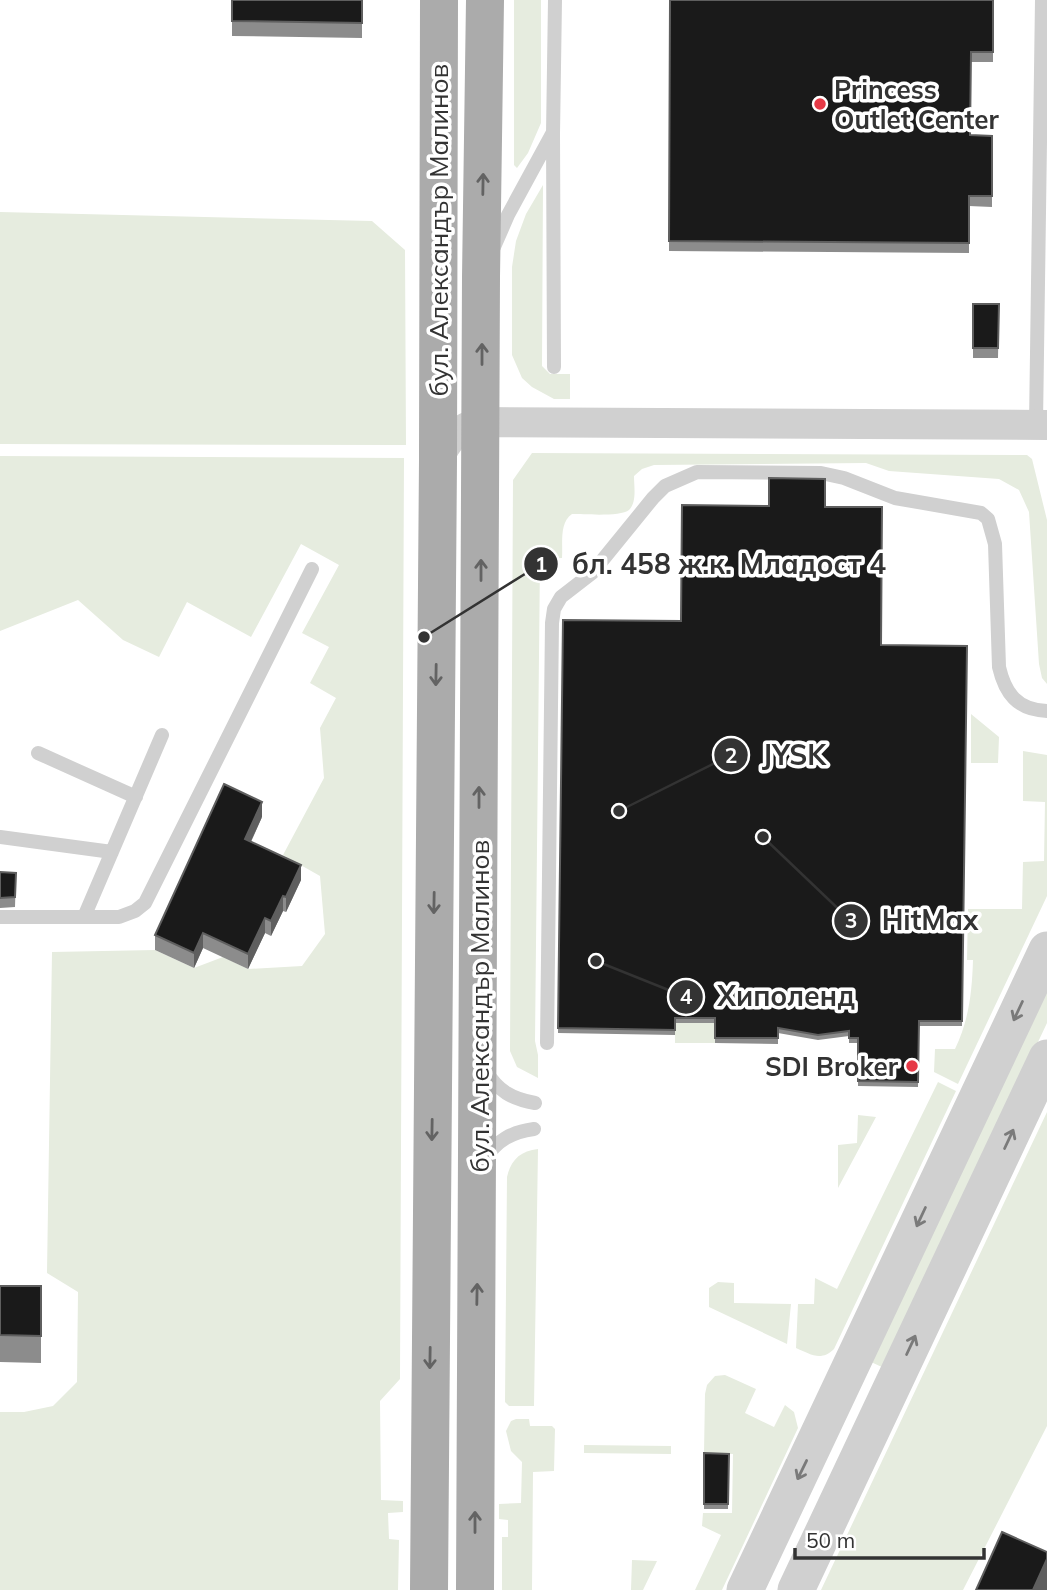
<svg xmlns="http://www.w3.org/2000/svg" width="1047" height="1590" viewBox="0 0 1047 1590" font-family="Mulish,sans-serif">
<rect width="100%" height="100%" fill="#fff"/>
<path fill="#e6ecdf" d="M514,0h27v123l-13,30 -11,15 -3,-3z
M543,185l-1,181 8,8h20v25h-16l-22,-12 -10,-9 -10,-23v-88l4,-26 10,-27z
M0,212l372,9 33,29 1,195 -406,-1z
M532,453l495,2 5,4 15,61v164l-5,-6 -3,-14 -10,-152 -10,-22 -20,-11 -110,-8 -23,-8 -212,2 -12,4 -8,7c0,11 3,26 -5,34 -8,7 -45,4 -57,4 -13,9 -9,29 -10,44l-22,1 -5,482 3,14v23l-21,-11 -7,-16 3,-571z
M0,456l404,2 -4,921 -20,22 1,99 22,1v11l-15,1 1,26 10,1 -1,50h-398v-178h24l29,-6 24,-24 1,-90 -31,-19 5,-321 103,-2 39,18 29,-11 25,12 54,-3 23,-32 -5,-58 -37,-21 41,-77 -4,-50 16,-30 -26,-15 19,-36 -27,-14 37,-68 -38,-21 -50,93 -64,-35 -28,55 -36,-17 -45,-40 -78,31z
M971,714l28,23 -1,26h-27z
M1023,751l24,4v141l-89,188 -24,-12 1,-23h20c14,-29 17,-57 18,-89h-6l1,-51h54l1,-47 21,-1 1,-59 -22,-1z
M1047,988v35l-163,345 -13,-6z
M675,1023h40v20h-40z
M938,1082l18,9 -122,258c-13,13 -24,5 -38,-1l2,-44h16l1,-26 22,11z
M1047,1112v314l-84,164h-142z
M858,1115l18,2 -38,71v-43l19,-2z
M538,1149l-4,257h-25l-4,-4 2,-225c4,-17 13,-26 31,-28z
M718,1282l16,1v20l57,1 -4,40 -78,-37v-19z
M725,1375l31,14 -11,24 29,14 11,-22 9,7 4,16 -76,162h-27l26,-55 -19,-9 1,-13h29l1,-59 -29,-1 1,-59 2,-9 8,-9z
M516,1419h13l1,7h22l3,3 -1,42 -21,1 -1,118h-30v-53h6v-17l-9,-1v-15l22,-1 1,-41 -11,-11 -5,-20 5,-10z
M584,1445l87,1v8l-87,-1z
M632,1560l25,1 -14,29h-12z"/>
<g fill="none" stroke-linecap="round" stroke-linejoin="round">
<path stroke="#d0d0d0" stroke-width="14" d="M494,247l14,-32 44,-81
M554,367l-1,-233 2,-134
M1036,424l6,-424
M38,753l98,44
M0,837l112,15
M0,917h119l16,-6 10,-8 167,-334
M84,917l78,-182
M547,1043l5,-420 2,-14 7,-12 31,-24 61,-75 12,-12 32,-14 124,1 23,5 51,20 86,15 7,6 7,25 4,123c6,26 18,43 48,44
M486,1071c12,20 26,28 49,32
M485,1159c12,-19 27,-27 49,-30"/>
<path stroke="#d0d0d0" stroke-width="30" d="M438,460c10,-21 19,-32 43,-38l566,3"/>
<path stroke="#d0d0d0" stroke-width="37" d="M745,1590l302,-640
M796,1590l251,-532"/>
<path stroke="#ababab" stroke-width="38" d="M429,1590l9,-1130 1,-460
M475,1590l6,-1313 4,-277"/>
</g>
<path fill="#8c8c8c" d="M232,0h130v38l-130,-2z
M670,0h323v62h-22l-1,73 22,1v71l-23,-1v47l-300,-2z
M973,304h26l-1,54h-25z
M825,507l56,138 86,1 -5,380h-43l-1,61 -60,-1v-43h-9v-7l-31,4 -40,-7v11l-63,-1v-20h-40v12l-117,-2 5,-413 118,1z
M262,817l-11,25 50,38 -15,32 -3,-1 -12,25 -6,-3 -17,36 -45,-21 -9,20 -39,-18v-15z
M0,872l16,1 -1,34 -15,1z
M0,1286h41v77l-41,-1z
M704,1453l25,1 -1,55h-24z"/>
<path fill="#5f5f5f" d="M262,802v15l-17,37v-15z
M301,865v15l-15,32v-15z
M283,896v15l-12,25v-15z
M265,918v15l-17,36v-15z
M203,933v15l-9,20v-15z
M1047,1559v31h-14z"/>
<path fill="#1a1a1a" stroke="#5f5f5f" stroke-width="2" d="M232,0h130v23l-130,-2z
M670,0h323v52h-22l-1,83 22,1v60h-23v47l-300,-2z
M973,304h26l-1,44h-25z
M769,478l56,1v28h57l-1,138 86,1 -5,375h-43l-1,61 -60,-1v-43h-9v-7l-31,4 -40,-7v10h-63v-20h-40v12l-117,-2 5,-408 118,1 1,-116 87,1z
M224,784l38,18 -17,37 56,26 -15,32 -3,-1 -12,25 -6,-3 -17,36 -45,-21 -9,20 -39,-18z
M0,872l16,1 -1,24 -15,1z
M0,1286h41v50l-41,-1z
M704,1453l25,1 -1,50h-24z
M1002,1532l45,20v7l-14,31h-57z"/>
<defs><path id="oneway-shaft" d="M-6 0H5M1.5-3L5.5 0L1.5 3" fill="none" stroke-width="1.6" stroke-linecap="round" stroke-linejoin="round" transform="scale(1.75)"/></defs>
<g stroke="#636363">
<use href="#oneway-shaft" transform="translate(483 184) rotate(-89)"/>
<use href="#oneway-shaft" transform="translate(482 354) rotate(-90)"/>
<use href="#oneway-shaft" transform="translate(481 570) rotate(-90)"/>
<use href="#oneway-shaft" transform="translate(436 675) rotate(91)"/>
<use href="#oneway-shaft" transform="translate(479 797) rotate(-90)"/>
<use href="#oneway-shaft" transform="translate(434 903) rotate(91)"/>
<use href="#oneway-shaft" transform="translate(432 1130) rotate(91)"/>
<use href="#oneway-shaft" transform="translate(477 1294) rotate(-89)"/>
<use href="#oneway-shaft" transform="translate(430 1358) rotate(91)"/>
<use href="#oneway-shaft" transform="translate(475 1522) rotate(-90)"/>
</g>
<g stroke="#7a7a7a">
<use href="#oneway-shaft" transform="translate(1018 1011) rotate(115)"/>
<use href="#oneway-shaft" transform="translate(1009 1139) rotate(-65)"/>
<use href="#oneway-shaft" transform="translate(921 1217) rotate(115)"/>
<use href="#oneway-shaft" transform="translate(911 1345) rotate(-65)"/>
<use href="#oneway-shaft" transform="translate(802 1470) rotate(116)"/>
</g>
<g fill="#e63946" stroke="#fff" stroke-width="2.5">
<circle cx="820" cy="104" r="7"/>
<circle cx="912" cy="1066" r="7"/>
</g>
<g text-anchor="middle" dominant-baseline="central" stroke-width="7" stroke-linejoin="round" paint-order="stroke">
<g font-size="26" font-weight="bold" fill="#333" stroke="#fff" text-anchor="start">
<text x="834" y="89">Princess<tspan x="834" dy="30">Outlet Center</tspan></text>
<text x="898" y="1066" text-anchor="end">SDI Broker</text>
</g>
<g font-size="26" fill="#333" stroke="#fff">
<text transform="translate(438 230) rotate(-90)">бул. Александър Малинов</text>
<text transform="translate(479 1006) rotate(-90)">бул. Александър Малинов</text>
</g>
</g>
<path fill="none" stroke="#333" stroke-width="2.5" d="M424 637L541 564M619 811L731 755M763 837L851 921M596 961L686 997"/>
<g fill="#333" stroke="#fff" stroke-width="2.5">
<circle cx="424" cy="637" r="7"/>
<circle cx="619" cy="811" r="7"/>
<circle cx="763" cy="837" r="7"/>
<circle cx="596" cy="961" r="7"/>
<circle cx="541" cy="564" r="18"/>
<circle cx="731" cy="755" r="18"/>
<circle cx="851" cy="921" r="18"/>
<circle cx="686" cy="997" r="18"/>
</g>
<g font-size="21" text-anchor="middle" font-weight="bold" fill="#fff">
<text x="541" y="572">1</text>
<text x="731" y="763">2</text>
<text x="851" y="928">3</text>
<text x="686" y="1004">4</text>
</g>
<g font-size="28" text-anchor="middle" font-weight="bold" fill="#333" stroke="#fff" stroke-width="7" stroke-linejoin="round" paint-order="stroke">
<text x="729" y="574">бл. 458 ж.к. Младост 4</text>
<text x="794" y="765">JYSK</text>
<text x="930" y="930">HitMax</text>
<text x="786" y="1006">Хиполенд</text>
</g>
<path d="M795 1548v10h189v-10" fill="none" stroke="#333333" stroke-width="3.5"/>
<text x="806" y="1548" font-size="21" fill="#333333" stroke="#ffffff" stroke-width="5" paint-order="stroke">50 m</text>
</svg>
